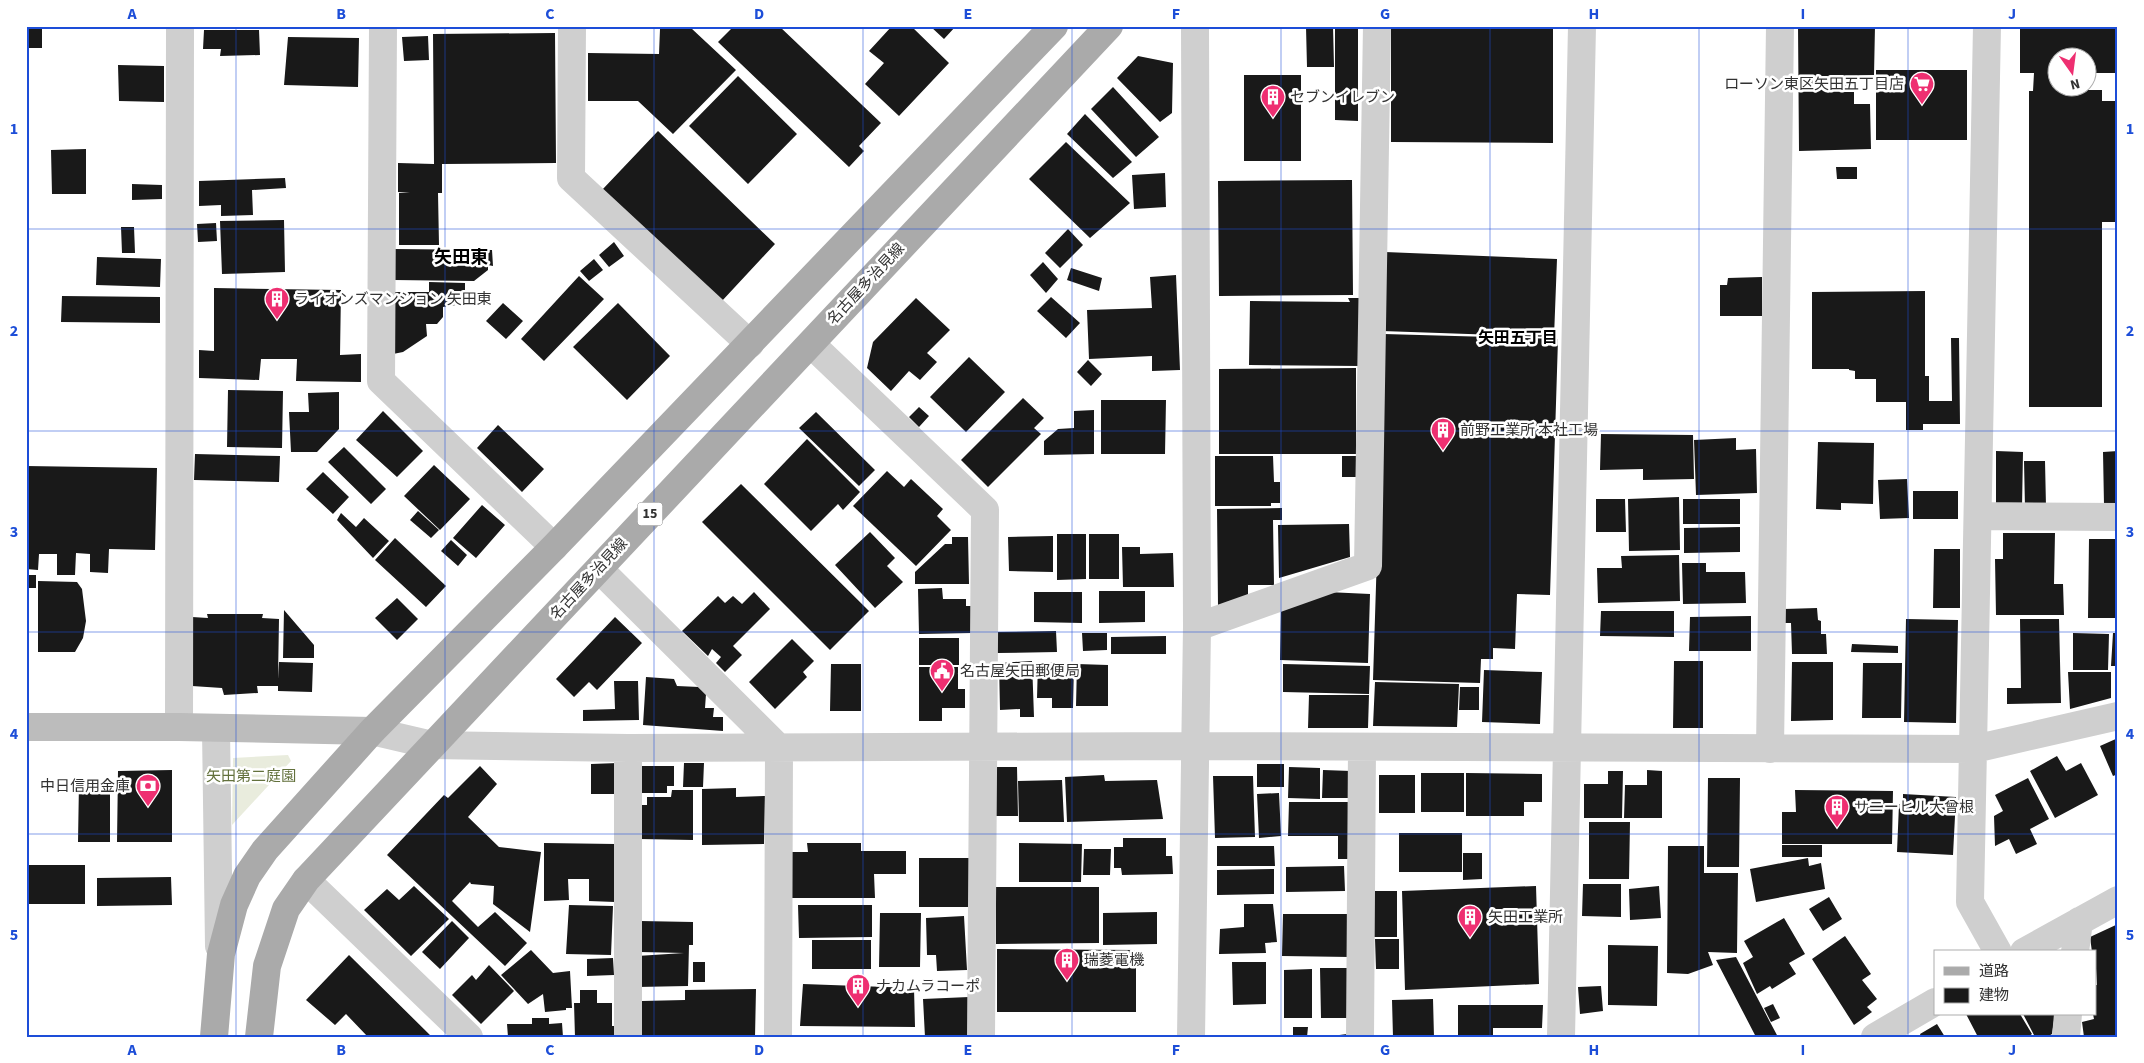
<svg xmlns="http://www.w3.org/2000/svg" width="2144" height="1063" viewBox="0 0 2144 1063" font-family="'Source Sans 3','Noto Sans JP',sans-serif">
<rect width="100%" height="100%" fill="#fff"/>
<path fill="#e9ecdd" d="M288,755l3,6 -59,64 1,-67z"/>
<path fill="#191919" d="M26,26h16v22h-16z
M734,26h45l102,97 -22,23 5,5 -15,16 -131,-125z
M892,26h19l38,37 -50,53 -34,-32 19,-21 -15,-12z
M930,26h26l-12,13z
M1308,26h25l1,41h-27l-1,-40z
M1335,26h23v95l-23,-1z
M1391,26h162v117l-162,-1z
M1798,26h77l-1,49 -20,1v28h16l1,45 -72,2z
M2020,26h98v47h-32v-15h-30v30h18v2h28v11h16v121h-16v185h-73v-316h4l1,-18h-14z
M691,28l45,42 -63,64 -35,-33h-50v-48l71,1 1,-25z
M204,30h55l1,25 -40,1 1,-7h-18z
M555,33l1,130 -114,1v29h-4l1,52h-40v-52h11l-12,-1v-29l36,1 -1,-130z
M428,36l1,24 -25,1 -2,-24z
M288,37l71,1 -1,49 -74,-2z
M1138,56l35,7 -1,50 -12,9 -43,-44z
M118,65l46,1v36l-45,-1z
M1876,70h91v70h-91z
M1244,75h57v86h-57z
M738,76l59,58 -49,50 -59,-58z
M1113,87l46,50 -23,20 -45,-48z
M1085,114l47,48 -19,16 -46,-44z
M658,131l117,113 -54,58 -119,-112z
M1066,142l64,61 -40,35 -61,-59z
M86,149v45h-34l-1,-44z
M1836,167h21v12h-20z
M1165,173l1,34 -32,2 -2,-34z
M285,178l1,10 -34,2 1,25 -32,1v-11l-22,1v-25z
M1352,180l1,115 -134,1 -1,-115z
M132,184l30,1v14l-30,1z
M284,220l1,52 -63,2 -2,-53z
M216,223l1,18 -19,1 -1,-18z
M121,227h13l1,26h-13z
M1068,229l15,16 -23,23 -15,-15z
M614,242l10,14 -15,11 -10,-12z
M394,249l98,1 1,16 -5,-1v5l-14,11 -80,-1z
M1385,252l172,7 -3,78 -172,-6z
M97,257l64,2 -1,28 -64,-2z
M594,259l9,11 -14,11 -9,-10z
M1043,262l15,17 -12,14 -16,-18z
M1071,268l31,10 -3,13 -32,-11z
M1176,275l4,95 -28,1v-15l-63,3 -2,-49 65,-2 -2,-31z
M579,276l25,23 -60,62 -23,-22z
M1762,277v39h-42v-31h7l1,-7z
M429,282l36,1v8l-9,14 -13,2v10l-6,7h-11l1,12 -24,16 -10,2 2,-62h34z
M214,288l127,2 -1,65 21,-1v28l-65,-1 1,-22h-36l-2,21 -60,-2v-28l15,1z
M1925,291v85h4v25h23l-1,-63h8l1,86h-37v6h-17v-28h-30v-23h-21v-8l-6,-1v-1h-37v-77z
M62,296l98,1v26l-99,-1z
M1051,297l29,26 -14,15 -29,-27z
M916,298l34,32 -23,23 10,9 -17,18 -11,-9 -18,20 -24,-23 6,-26z
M1348,298h14l-1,68 -112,-1 1,-64 100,1z
M503,303l20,18 -17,18 -20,-18z
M618,303l52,53 -43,44 -54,-53z
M1384,334l174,5 -8,256 -33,-1 -2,55 -22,-1v11h-12l-1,24 -107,-3z
M969,357l36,35 -39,40 -36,-35z
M1088,360l14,14 -11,12 -14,-14z
M1356,368v86h-137v-85z
M228,390l55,1 -1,57 -55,-1z
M339,392v37l-22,23h-26l-2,-40h20l-1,-19z
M1023,398l21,20 -10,10 7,6 -53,53 -27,-27z
M1101,400h65l-1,54h-64z
M919,407l10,9 -10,11 -10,-10z
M1094,410v44l-50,1v-14l14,-12 16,-1v-17z
M383,411l40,40 -26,26 -41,-37z
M816,412l59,58 -16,16 -60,-58z
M498,425l46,44 -22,23 -45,-44z
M1601,434l92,1 1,44 -51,1v-11l-43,1z
M1736,438v12l20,-1 1,44 -61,2 -2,-55z
M807,439l53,53 -17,18 -5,-6 -27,27 -47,-47z
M1818,442l56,1 -1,61 -32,-1v7l-25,-1z
M344,447l42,42 -15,15 -43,-42z
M1996,451l27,1 -1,56h-26z
M2118,451v54h-14l-1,-53z
M195,454l85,2 -1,26 -85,-2z
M1215,456h58l1,26h6v21h-9v3h-56z
M1342,456h19l-1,21h-18z
M2024,461h21l1,46 -21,1z
M434,465l36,34 -30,31 -36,-34z
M26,466l131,2 -2,82 -46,-1 -1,24 -18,-1v-18l-14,-1 -1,22h-18v-21h-18l-1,16 -12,-1z
M887,471l17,16 7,-8 32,30 -6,7 14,14 -35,36 -63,-60z
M323,472l26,25 -16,17 -27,-25z
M1907,479l2,39 -29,1 -2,-39z
M741,484l128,127 -39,39 -128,-128z
M1913,491h45v28h-45z
M1679,497l1,53 -51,1 -1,-52z
M1596,499h29l1,33h-30z
M1683,499h57v25h-57z
M482,505l23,20 -29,33 -23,-20z
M1282,508v12h-9l1,65h-26v11l-30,10 -1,-97z
M418,511l21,19 -8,8 -21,-18z
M341,513l15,14 8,-9 25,23 -16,17 -36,-38z
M1349,524l1,33 -71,21 -1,-53z
M1740,527v25l-56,1v-25z
M870,532l25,26 -8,8 16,16 -28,26 -40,-43z
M2003,533h52l-1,51h9l1,31h-68l-1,-56h8z
M1057,534h29v45l-29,1z
M1089,534h30v45h-30z
M1053,536v36l-44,-1 -1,-34z
M952,537h16l1,47h-54v-12l30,-28h7z
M395,538l51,48 -20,21 -51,-47z
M2089,539h29v79h-30z
M451,540l16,15 -9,11 -17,-15z
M1122,547h18v7l33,-1 1,34h-51z
M1934,549h26v59h-27z
M1679,555l1,46 -82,2 -1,-35h25l-1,-12z
M1682,563h24v9h39l1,31 -63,1z
M26,575h10v13h-10z
M38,581l39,1 5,7 4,32 -3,17 -8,14h-37z
M942,588l1,11h23v7h5l1,27 -53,1 -1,-45z
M1099,591h46v31l-46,1z
M754,592l16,17 -37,37 9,9 -17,17 -9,-9 5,-6 -9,-8 -4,7 -26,-25 36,-35 7,7 8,-7 9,8z
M1034,592h48v31l-48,-1z
M1327,592l43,2 -2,69 -88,-3 1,-53z
M397,598l21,21 -21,21 -22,-22z
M1817,608l1,12 3,1v13h5l1,20h-35l-1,-31h-6l-1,-14z
M284,610l30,35v13h-31z
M1601,611h73v26l-74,-1z
M207,614h56l-1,4 17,1 -1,60 1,-17 34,1 -1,29 -34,-1v-5h-21l1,7 -34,2 -2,-7 -30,-2v-69l16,1z
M1751,616v35h-62l1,-34z
M615,617l27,26 -45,47 -8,-8 -15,15 -18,-18z
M1906,619l52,1 -2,103 -52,-1z
M2020,619h39l2,84 -54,1v-16h14z
M1056,631l1,21 -60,1v-21z
M1082,633h25v17l-24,1z
M2073,633l36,1 -1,36h-35z
M2113,633h5v33h-7z
M1166,636v18h-55v-17z
M919,638h40v27h-40z
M792,639l22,22 -11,11 4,5 -32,32 -26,-27z
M1852,644l46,2v7l-47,-1z
M1032,661l2,56h-14v-8l-20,1 -1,-47z
M1674,661h29v67h-30z
M1038,662l36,1 -1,45h-21v-10h-15z
M1792,662h41v58l-42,1z
M1863,663h39l-1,55h-39z
M831,664h30v47h-31z
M1077,664l31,1v41h-32z
M1283,664l87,2 -1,28 -86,-2z
M919,667h39v22h7v19h-23v13h-23z
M1484,670l58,2 -2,52 -58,-2z
M2068,672h43v26l-41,11z
M646,677l28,2 3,7 22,1 7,7 -1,14h9l-1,9h10v14l-80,-6z
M614,681h24l1,39 -56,1v-11l32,-1z
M1375,682l84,2 -2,43 -84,-1z
M1460,687h19v23h-20z
M1309,695h60l-1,33h-60z
M2118,738v36l-5,2 -13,-30z
M2057,756l9,15 15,-8 17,32 -43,23 -25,-47z
M618,763v31h-27v-30z
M684,763h20l-1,24h-20z
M1257,764h27v23h-27z
M480,766l17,18 -29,33 31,30 42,5 -11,80 -37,-28 1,-18 -23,-2 -1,-2 -18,19 26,26 17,-15 32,31 -22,23 -118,-111 57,-60 4,3z
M641,766h33v20h-7v7h-26z
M996,767h21l1,49h-22z
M1289,767l31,1v31l-32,-1z
M172,770v72h-55l1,-71z
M1323,770l28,1 -1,27h-28z
M1647,770l15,1v47h-38l1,-33h22z
M1608,771h15l-1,47h-38v-34h24z
M1421,773h43v39h-43z
M1466,773l76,1v28h-18v14h-58z
M1104,775l1,6 52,-1 6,39 -96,3 -2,-45z
M1379,775h36v38h-36z
M1213,776h40l2,61 -40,1z
M1708,778h32l-1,89h-32z
M2028,778l21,41 -19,10 7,15 -21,10 -7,-15 -14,7 -1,-30 9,-5 -8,-16z
M1062,780l2,42h-45l-1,-41z
M79,782h31v60h-32z
M736,788v9l29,-1 -1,48 -62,1v-56z
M672,790h21v50l-53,-1 1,-34h6v-8h24z
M1795,790l98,1 -1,53h-110v-32h14z
M1279,793l2,43 -22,2 -2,-44z
M1903,794l53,3 -3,58 -56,-3 2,-48 4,1z
M1289,802h60l-1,57h-10v-23h-50z
M1589,822h41l-1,57h-40z
M1399,833h63v39h-63z
M1123,838h43v18h6l1,18 -51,1 -1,-7h-7v-21h9z
M544,843l71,1v58l-26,-1v-22h-21l1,21 -25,1z
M807,843h54v8h45v23h-32l1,24h-83v-46h16z
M1019,843l63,1 -1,38h-62z
M1782,845h40v12h-40z
M1217,846h57l1,20h-58z
M1668,846h36v27h34l-1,80 -29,-1 5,13 -25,9 -21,-1z
M1084,849h27l-1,26h-27z
M1463,853h19v26l-19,1z
M919,858h51v49h-51z
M1808,858l1,8 12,-3 4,26 -69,13 -6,-33z
M26,865h59v39h-59z
M1344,866l1,25 -59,1v-25z
M1274,869v25l-57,1v-25z
M171,877l1,28 -75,1v-28z
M1583,884h38v33l-39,-1z
M414,886l35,33 -38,37 -47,-46 23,-21 12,11z
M1536,886l3,98 -134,6 -3,-99z
M1659,886l2,32 -31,2 -1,-31z
M996,887h103v56l-103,1z
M1370,891h27v46h-26z
M1829,897l13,22 -19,12 -14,-22z
M1244,904h29l4,38 -12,1 1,10 -47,1 1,-25 24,-2z
M569,905l44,1 -2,49 -45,-1z
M798,905h74v32l-73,1z
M1157,912v32l-54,1v-32z
M880,913h41l-1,54h-41z
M1283,914h67v43l-68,-1z
M964,916l3,54 -30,1 -1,-16h-9l-1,-37z
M1784,918l21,36 -16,9 7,11 -24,15 -2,-3 -13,8 -14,-31 10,-6 -9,-16z
M452,921l17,17 -29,31 -18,-17z
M640,921l53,1v23h-4l-1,41 -51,1v-31l47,-3 -44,-1z
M2118,924v113h-34l-2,-15 12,-3 -1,-5h2v-29h2l-2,-33h-3l-2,-15z
M1845,936l26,38 -9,6 15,19 -10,8 5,5 -18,13 -42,-66z
M1375,939h24v30h-23z
M812,940h59v29h-59z
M1608,945l50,1 -1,60 -49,-1z
M997,949l139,1v62h-139z
M531,950l22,23 17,-2 2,37h-6v2l-21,2 -2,-18 -15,10 -27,-29z
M349,955l83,82h-64l-22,-23 -11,11 -29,-25z
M1736,957l34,65 8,15h-22l-40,-77z
M613,958l1,17 -27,1v-17z
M693,962h12v20h-12z
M1232,962h34v42l-33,1z
M489,965l25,26 -33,33 -29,-29 20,-20 4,5z
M1320,968h29l1,50h-29z
M1312,969v49h-28v-48z
M803,984l111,4 1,39 -115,-1z
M1601,986l2,25 -23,3 -2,-27z
M756,989l-1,48h-113v-36l43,-1v-10z
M580,990h17v13h15v23h7v11h-44l-1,-34h6z
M969,997l2,40h-46l-2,-38z
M1433,999l1,38h-41l-1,-37z
M1773,1004l7,14 -9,4 -7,-14z
M1458,1005h85l-1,23h-49v9h-35z
M1966,1014h54l12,20 -4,3h-50z
M2023,1014h32l-3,20 -5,3h-12z
M532,1018h17v6l13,-1 1,14h-55l-1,-13h25z
M1937,1024l8,13h-24l-1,-3z
M1293,1027h15l-1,10h-14z
M1347,1034v3h-15v-1z"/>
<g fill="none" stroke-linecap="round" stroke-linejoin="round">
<path stroke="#cfcfcf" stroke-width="28" d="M383,26l-2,355 173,166
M572,26l-1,152 179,166
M1987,26l-17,876 28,50
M811,344l174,166 -4,527
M1978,516l140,1
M599,569l180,179 -1,289
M1197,627l171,-61 9,-540
M179,727l1,-701
M216,729l3,217
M372,731l60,14 196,3 566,-2 780,3 144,-33
M1770,749l10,-723
M306,880l163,157
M2024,952l94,-52
M2075,952l4,-31
M628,1037v-289
M1191,1037l6,-410 -2,-601
M1360,1037l2,-290
M1561,1037l21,-1011
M1875,1037l60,-35
M2066,1037l2,-23"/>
<path stroke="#bcbcbc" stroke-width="28" d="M26,727h153l193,4"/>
<path stroke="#aaa" stroke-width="28" d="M214,1037l7,-83 13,-49 13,-29 18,-26 107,-119 182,-184 500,-521
M259,1037l8,-71 19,-57 20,-29 803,-854"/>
</g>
<path fill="none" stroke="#1d4ed8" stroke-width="1" stroke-opacity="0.55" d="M236,26v1011M445,26v1011M654,26v1011M863,26v1011M1072,26v1011M1281,26v1011M1490,26v1011M1699,26v1011M1908,26v1011M26,229h2092M26,431h2092M26,632h2092M26,834h2092"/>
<defs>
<symbol id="supermarket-pin" viewBox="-11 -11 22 30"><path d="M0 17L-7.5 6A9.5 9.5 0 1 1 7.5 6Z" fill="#ee2f71" stroke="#fff"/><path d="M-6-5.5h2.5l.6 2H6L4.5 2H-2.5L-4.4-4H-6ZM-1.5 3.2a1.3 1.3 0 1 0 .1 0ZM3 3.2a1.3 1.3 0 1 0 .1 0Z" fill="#fff"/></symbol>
<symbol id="building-pin" viewBox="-11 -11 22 30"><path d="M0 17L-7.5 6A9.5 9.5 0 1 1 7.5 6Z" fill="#ee2f71" stroke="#fff"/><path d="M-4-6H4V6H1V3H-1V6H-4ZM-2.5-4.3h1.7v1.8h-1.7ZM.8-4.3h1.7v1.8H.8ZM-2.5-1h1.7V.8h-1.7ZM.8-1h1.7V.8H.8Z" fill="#fff"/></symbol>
<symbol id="civic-pin" viewBox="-11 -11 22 30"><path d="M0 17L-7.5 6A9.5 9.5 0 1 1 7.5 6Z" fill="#ee2f71" stroke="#fff"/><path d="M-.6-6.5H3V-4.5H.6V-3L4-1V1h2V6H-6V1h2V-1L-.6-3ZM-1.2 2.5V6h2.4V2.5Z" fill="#fff"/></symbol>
<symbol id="bank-pin" viewBox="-11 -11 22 30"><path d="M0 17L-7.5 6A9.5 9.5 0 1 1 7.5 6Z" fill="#ee2f71" stroke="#fff"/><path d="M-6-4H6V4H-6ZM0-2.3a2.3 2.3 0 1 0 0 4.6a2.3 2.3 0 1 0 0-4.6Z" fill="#fff"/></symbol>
</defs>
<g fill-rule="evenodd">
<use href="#supermarket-pin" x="1908" y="70" width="28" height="38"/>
<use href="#building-pin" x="1259" y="83" width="28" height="38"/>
<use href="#building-pin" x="263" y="285" width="28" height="38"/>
<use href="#building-pin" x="1429" y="416" width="28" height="38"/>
<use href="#civic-pin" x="928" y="657" width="28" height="38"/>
<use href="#bank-pin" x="134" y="772" width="28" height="38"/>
<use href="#building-pin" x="1823" y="793" width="28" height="38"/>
<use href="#building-pin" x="1456" y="903" width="28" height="38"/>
<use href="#building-pin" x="1053" y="946" width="28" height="38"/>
<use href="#building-pin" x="844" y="972" width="28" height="38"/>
</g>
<g text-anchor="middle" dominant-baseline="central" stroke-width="5" stroke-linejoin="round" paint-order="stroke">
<rect fill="#fff" stroke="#707070" stroke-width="1" x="637.5" y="502.5" width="25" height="23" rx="4"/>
<g font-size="14" font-weight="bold" fill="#323232">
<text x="650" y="514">15</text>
</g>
<g font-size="15" fill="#323232" stroke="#fff" text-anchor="start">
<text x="1904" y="84" text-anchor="end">ローソン東区矢田五丁目店</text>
<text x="1290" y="97">セブンイレブン</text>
<text x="294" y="299">ライオンズマンション 矢田東</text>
<text x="1460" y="430">前野工業所 本社工場</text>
<text x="960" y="671">名古屋矢田郵便局</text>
<text x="130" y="786" text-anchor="end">中日信用金庫</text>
<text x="1854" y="807">サニーヒル大曾根</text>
<text x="1488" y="917">矢田工業所</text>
<text x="1084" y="960">瑞菱電機</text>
<text x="876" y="986">ナカムラコーポ</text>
</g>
<g font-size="15" fill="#323232" stroke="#fff">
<text transform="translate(866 284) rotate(-47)">名古屋多治見線</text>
<text transform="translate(589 579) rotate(-47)">名古屋多治見線</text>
</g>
<g font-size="15" fill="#63713c" stroke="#fff">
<text x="251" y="776">矢田第二庭園</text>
</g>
<g font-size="16" font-weight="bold" fill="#000" stroke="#fff">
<text x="1518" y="338">矢田五丁目</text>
</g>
<g font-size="18" font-weight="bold" fill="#000" stroke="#fff">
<text x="461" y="257">矢田東</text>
</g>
</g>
<rect width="2144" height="1063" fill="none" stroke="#ffffff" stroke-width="55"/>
<rect x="1934" y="950" width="162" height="65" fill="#ffffff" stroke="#adadad"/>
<rect x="1944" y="967" width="25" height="8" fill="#aaaaaa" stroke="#adadad"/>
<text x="1979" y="976" font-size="15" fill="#323232">道路</text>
<rect x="1944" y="988" width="25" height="15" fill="#191919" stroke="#adadad"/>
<text x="1979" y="1000" font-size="15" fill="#323232">建物</text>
<g transform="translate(2072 72) rotate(166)"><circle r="24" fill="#ffffff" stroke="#adadad"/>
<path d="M0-4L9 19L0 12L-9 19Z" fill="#ee2f71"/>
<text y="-8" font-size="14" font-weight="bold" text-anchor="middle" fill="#323232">N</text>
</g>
<rect x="28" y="28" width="2088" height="1008" fill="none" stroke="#1d4ed8" stroke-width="2"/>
<g font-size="16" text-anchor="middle" font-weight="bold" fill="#1d4ed8">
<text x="132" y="19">A</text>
<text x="341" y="19">B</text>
<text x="550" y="19">C</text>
<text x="759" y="19">D</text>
<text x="968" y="19">E</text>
<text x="1176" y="19">F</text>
<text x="1385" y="19">G</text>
<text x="1594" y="19">H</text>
<text x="1803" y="19">I</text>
<text x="2012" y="19">J</text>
<text x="14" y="134">1</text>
<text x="2130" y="134">1</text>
<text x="14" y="336">2</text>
<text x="2130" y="336">2</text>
<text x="14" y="537">3</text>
<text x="2130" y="537">3</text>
<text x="14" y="739">4</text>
<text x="2130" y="739">4</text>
<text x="14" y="940">5</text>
<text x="2130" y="940">5</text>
<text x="132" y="1055">A</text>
<text x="341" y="1055">B</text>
<text x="550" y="1055">C</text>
<text x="759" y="1055">D</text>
<text x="968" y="1055">E</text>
<text x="1176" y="1055">F</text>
<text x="1385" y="1055">G</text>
<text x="1594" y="1055">H</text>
<text x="1803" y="1055">I</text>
<text x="2012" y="1055">J</text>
</g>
</svg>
